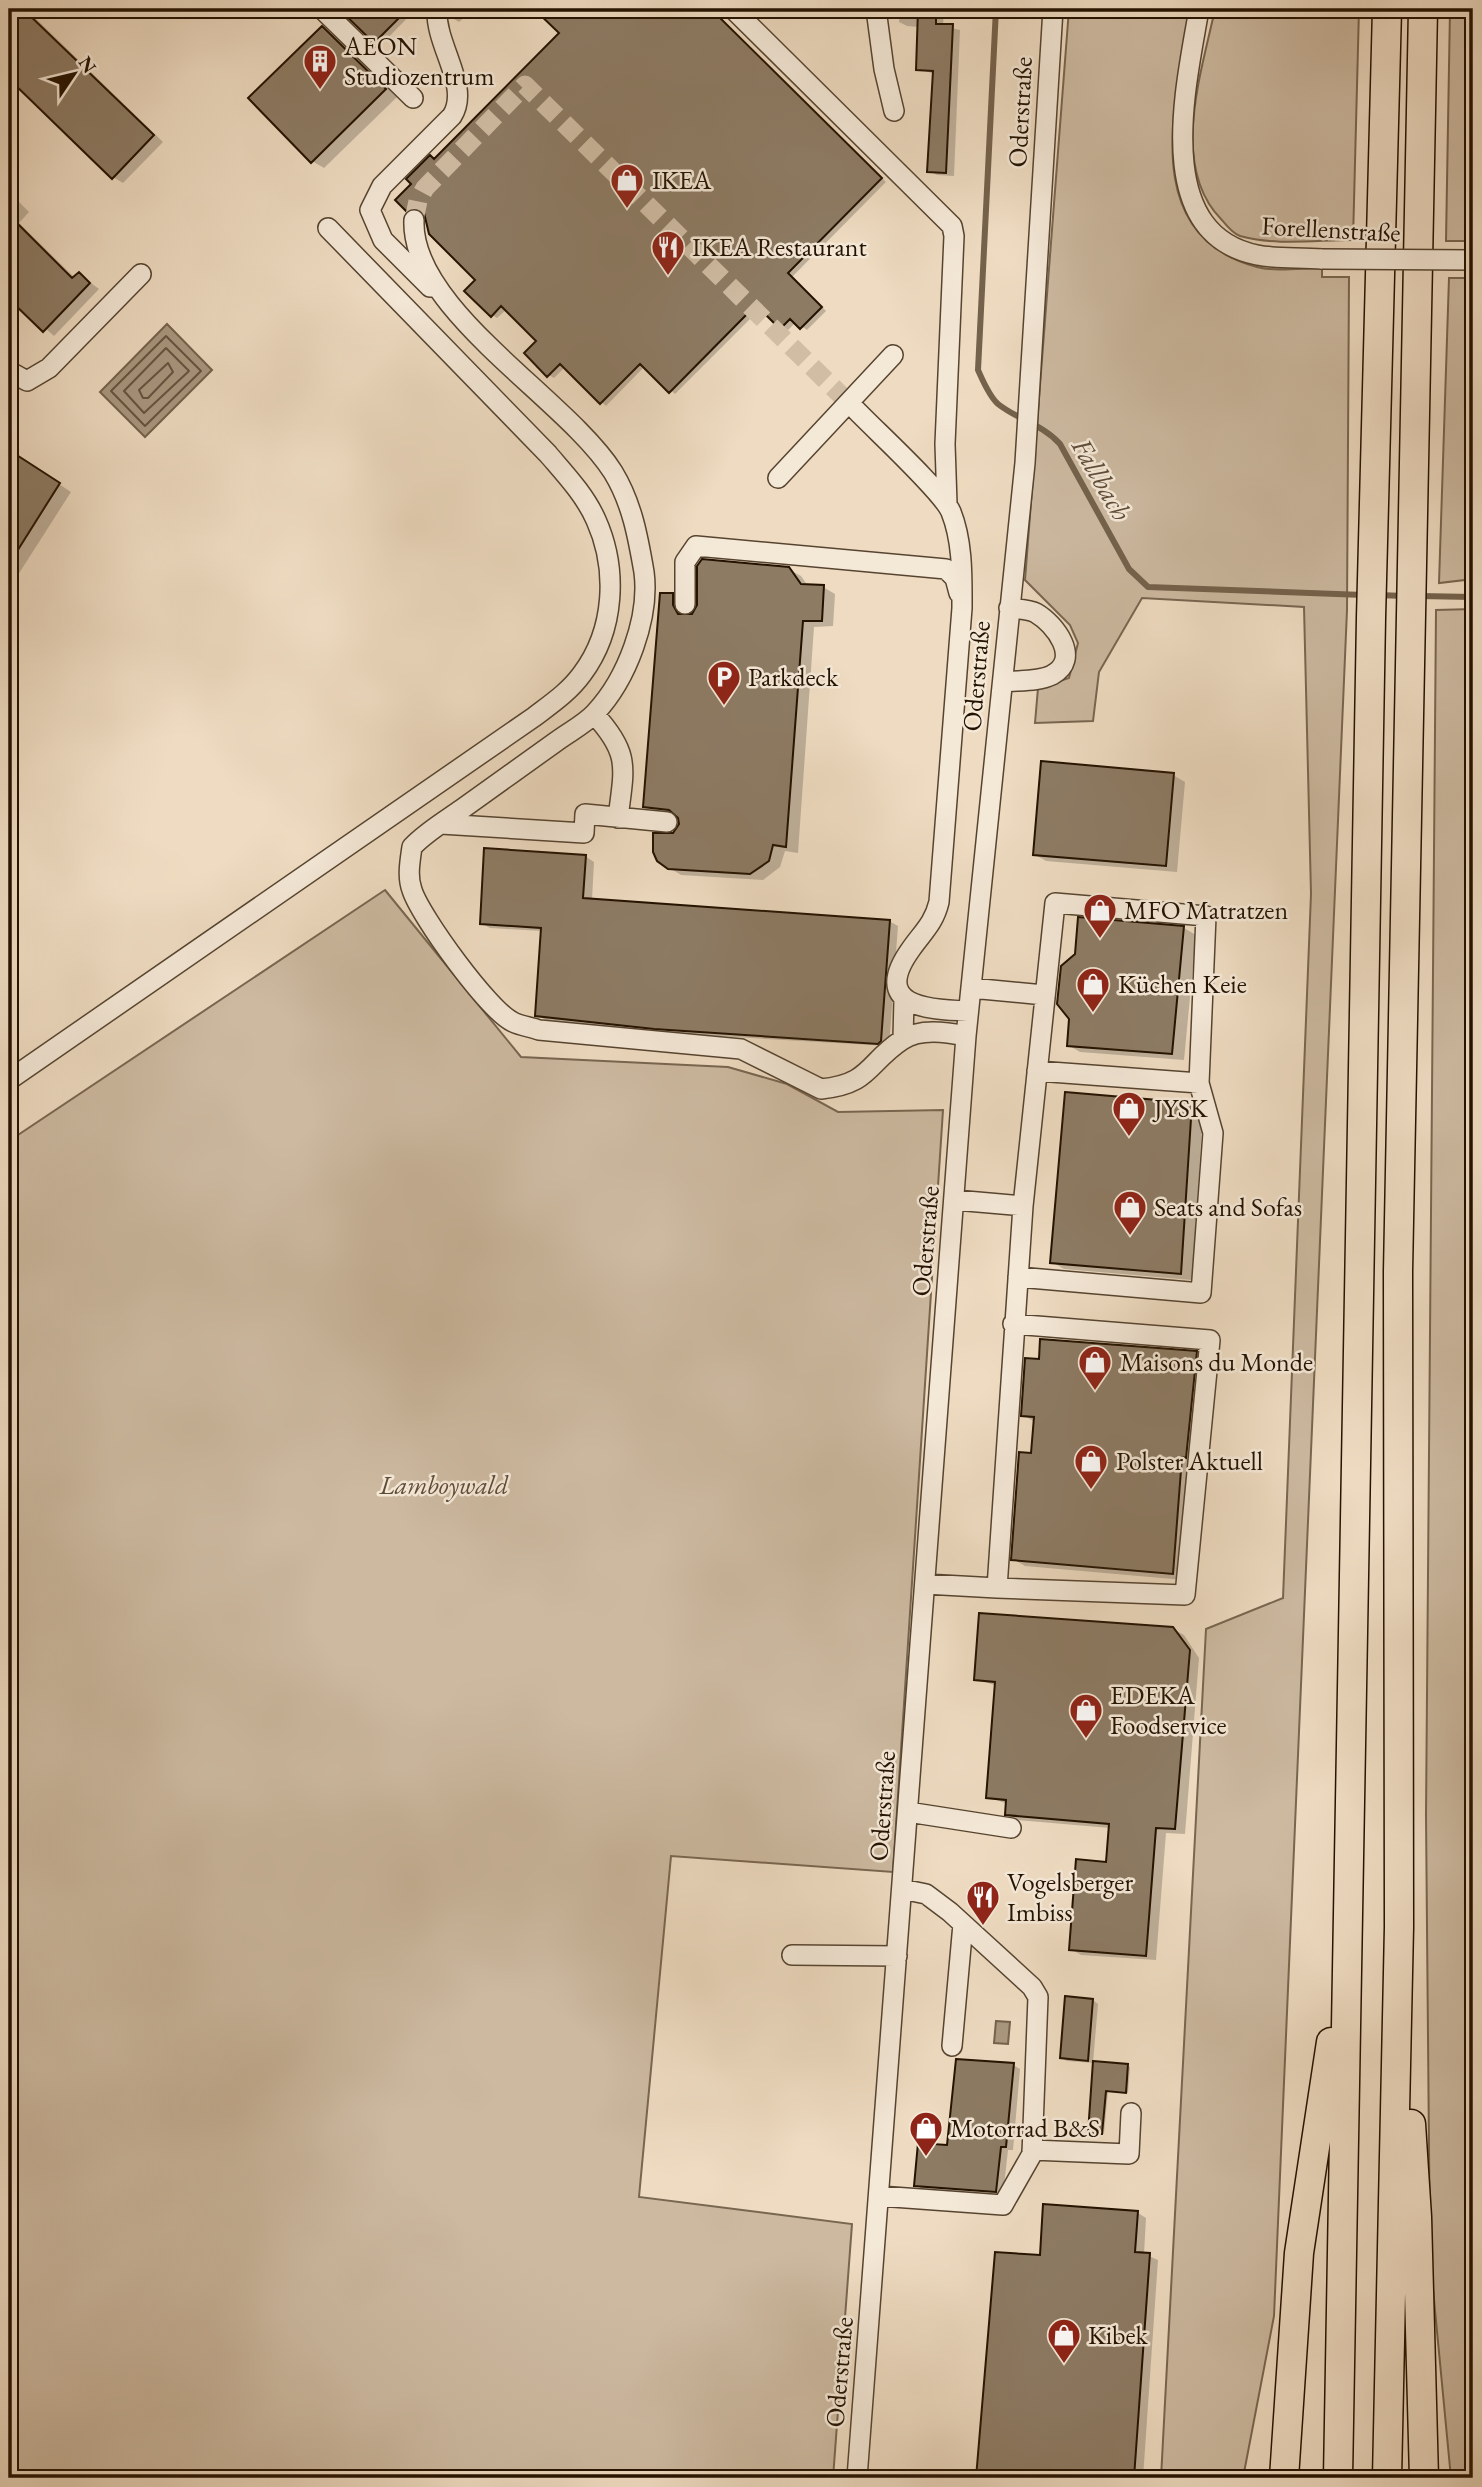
<svg xmlns="http://www.w3.org/2000/svg" width="1482" height="2487" viewBox="0 0 1482 2487" font-family="'EB Garamond',serif">
<rect width="100%" height="100%" fill="#eedbc1"/>
<filter id="stains"><feTurbulence type="fractalNoise" baseFrequency=".00286" numOctaves="4"/><feColorMatrix values="0 0 0 0 .2 0 0 0 0 .09 0 0 0 0 .02 0 0 0 .5 -.17"/></filter>
<radialGradient id="worn" r=".72"><stop offset=".6" stop-color="#630" stop-opacity="0"/><stop offset="1" stop-color="#630" stop-opacity=".3"/></radialGradient>
<path fill="#ccb9a0" stroke="#786650" stroke-width="2" d="M1069,9h121c-13,90 -55,226 67,258 19,5 45,1 65,1v9h27l-2,333 -73,1706 -31,162h-82l45,-849 77,-31 28,-704 -7,-287 -162,-9 -43,74 -6,49 -58,2 3,-35 31,-10 9,-35 -8,-18 -45,-45z
M1215,9h144l-6,231c-36,0 -78,6 -113,-4 -7,-2 -14,-11 -19,-17 -52,-53 -19,-148 -6,-210z
M1450,9h23v232h-27z
M1449,278h24v301l-34,4z
M1473,609v1869h-22l-21,-220 -4,-443 10,-1205z
M385,890l136,167 207,10 59,17 51,28 105,-2 -50,762 -222,-16 -32,341 213,27 -19,254h-824v-1337z"/>
<path fill="#a9977f" stroke="#74624c" stroke-width="2" d="M167,324l45,46 -67,67 -45,-45z
M996,2021l14,1 -2,22 -14,-1z"/>
<path fill="#0003" d="M9,9h17l137,133 -40,41 -10,-6 -104,-100z
M342,9h74l-35,36z
M451,9h7l7,8 -6,5 -5,-3z
M537,9h174l175,173 -94,95 34,34 -19,19 -11,-8 -9,9 -26,-23 -86,86 -30,-28 -39,40 -41,-39 -11,11 -5,-3 -10,-34 -32,-32 -10,9 -5,-3 -15,-35 -51,-67 -7,-3 -7,3 -5,-3 28,-50 126,-127z
M900,9h44l-1,17 17,4 -6,146 -17,-1 -8,-4 6,-97 -17,-5 1,-42 -12,-1 -8,-4z
M322,28l12,7 63,62 -73,71 -12,-7z
M9,192l20,20 -10,11 56,55 4,-4 20,15 -45,47 -45,-40z
M9,451l62,41 -62,97z
M788,569l13,7 7,10 15,1 12,7 -2,32 -19,1 -16,226 -13,-2 -5,16 -17,13 -82,-5 -13,-8 6,-32 7,-11 -2,-8 -22,-3 -12,-7 27,-211 12,7 2,14h7z
M1173,775l12,7 -8,90 -131,-11 -12,-7z
M585,856l9,6 -2,38 297,21 9,5 -9,120 -224,-13 -119,-13 -9,-5 5,-84 -52,-3 -9,-5z
M1184,928l12,7 -12,125 -104,-8 -12,-7z
M1191,1105l12,7 -11,168 -128,-11 -12,-7z
M1196,1353l12,7 -24,220 -159,-14 -12,-7 20,-104 2,-33 -12,-7z
M1173,1629l11,6 15,23 -14,176 -19,-1 -10,127 -75,-5 -10,-6 36,-85 3,-36 -93,-8 -10,-6 1,-10 -20,-7 9,-111 -21,-7z
M1093,2000l5,4 -5,59 37,4 -2,26 -20,-2 -4,43 -14,-2 4,-69 -27,-2 -6,-3z
M1013,2065l7,4 -7,81h-5l-5,45 -80,-6 -7,-4z
M1138,2213l8,5 -2,36 14,6 -15,218h-166l20,-224 44,3z"/>
<g fill="none" stroke-linecap="round" stroke-linejoin="round">
<path stroke="#665440" stroke-width="2" d="M166,336l35,35 -56,55 -34,-35z
M166,348l23,23 -45,42 -20,-22z
M168,363l5,9 -25,26h-5l-4,-8z"/>
<path stroke="#74624c" stroke-width="6" d="M996,9l-18,361c5,11 11,26 20,34 20,16 44,20 62,40l69,125 19,18 215,8
M1377,595l28,1
M1419,596l54,1"/>
</g>
<path fill="#8d7b64" stroke="#241200" stroke-width="2" d="M9,9h14l131,126 -42,44 -103,-100z
M339,9h69l-34,34z
M534,9h177l171,169 -94,95 34,34 -22,22 -10,-10 -10,10 -24,-24 -87,88 -29,-29 -40,40 -40,-40 -13,13 -23,-24 12,-12 -35,-35 -10,11 -27,-26 11,-11 -46,-46 -5,-21 -11,-5 -7,3 -11,-11 16,-16 -5,-5 24,-24 4,4 125,-126z
M918,9h18v15h17l-7,149 -19,-1 6,-101 -17,-1z
M322,26l64,63 -75,74 -63,-65z
M9,215l63,63 7,-6 11,11 -47,49 -34,-33z
M9,450l51,33 -51,81z
M702,559l87,8 12,17 23,1 -2,36h-19l-17,226 -13,-2 -4,16 -19,13 -82,-5 -11,-8 -4,-9v-19h20l6,-9 -1,-6 -9,-8 -26,-3 17,-214h13v12l5,9h14l5,-9v-39z
M1041,761l133,12 -8,93 -133,-11z
M484,848l102,7 -3,43 307,22 -9,121 -3,3 -224,-15 -119,-13 6,-88 -61,-4z
M1078,917l106,9 -12,128 -105,-8 2,-27 -12,-15 4,-38 14,-12z
M1065,1092l127,11 -11,171 -131,-11z
M1040,1339l157,12 -11,107 -4,-1 -9,117 -162,-14 8,-108 12,1 3,-36 -13,-1 4,-58 14,1z
M979,1613l194,14 17,23 -15,179 -19,-1 -10,128 -77,-6 7,-91 30,3 3,-38 -104,-9 1,-15 -20,-2 9,-116 -21,-2z
M1065,1996l28,3 -5,62 -28,-3z
M956,2059l58,4 -8,84h-5l-5,45 -82,-6 4,-43 29,2z
M1093,2061l35,3 -2,29 -20,-2 -4,43 -14,-1z
M1043,2204l95,7 -3,41 15,1 -16,225h-158l19,-226 45,3z"/>
<g fill="none" stroke-linecap="round" stroke-linejoin="round">
<path stroke="#d0bda4" stroke-width="19" stroke-dasharray="19 10" stroke-linecap="butt" d="M414,220l4,-19 7,-13 100,-103 331,325"/>
<defs>
<path id="minor" d="M322,9l91,89
M733,9l219,217 2,10 -9,208 2,60
M876,9l8,60 10,42
M1199,9c-12,73 -50,224 58,246 20,4 44,2 65,4
M414,220c-4,89 153,179 199,252 19,31 25,65 31,100 6,46 -17,107 -49,141 -10,11 -26,19 -38,28 -32,23 -63,45 -95,68 -17,12 -36,23 -50,38 -2,14 -5,30 0,43 8,26 77,121 101,132 8,4 18,5 26,8l202,19 80,40c50,-5 46,-26 81,-49 18,-12 44,-8 64,-4
M430,287l-47,-47 -13,-30 12,-24 70,-70c19,-30 -17,-70 -15,-107
M9,371l18,10 22,-13 92,-94
M856,410c19,20 87,82 95,102 12,30 11,65 11,96l-23,294c-5,21 -16,30 -28,47 -41,57 16,61 57,62
M778,478l115,-123
M685,604v-42l11,-16 250,23 9,9 4,15
M1003,682c15,-2 35,0 49,-7 30,-16 3,-51 -16,-62 -7,-4 -19,-4 -27,-5
M594,714c37,40 30,54 24,104
M441,824l143,9 1,-19 82,8
M971,988l73,7
M903,1039l1,-40
M1037,1071l162,12
M9,1080l525,-363c17,-13 35,-25 48,-43 33,-44 36,-105 14,-154 -11,-25 -31,-46 -48,-66l-220,-226
M955,1200l68,6
M925,1584l72,4 26,-382 32,-303 151,13 -7,167 14,50 -12,160 -183,-16
M997,1588l188,7 25,-255 -197,-16
M908,1812l103,16
M792,1955l105,1
M952,2046l11,-122
M1032,2150l97,4 2,-41
M879,2196l124,9 29,-51 6,-157 -6,-10 -82,-75 -24,-18 -24,-5
M857,2478l109,-1442 59,-573 28,-454"/>
<path id="highway" d="M1411,2124l6,93 7,261
M1284,2478l15,-225 32,-211
M1338,2478l33,-1860 16,-609
M1387,2478l12,-551 -1,-655 25,-1263"/>
</defs>
<use href="#minor" stroke="#564430" stroke-width="22"/>
<use href="#highway" stroke="#241200" stroke-width="31"/>
<use href="#minor" stroke="#f4e8d7" stroke-width="19"/>
<use href="#highway" stroke="#eedbc1" stroke-width="28"/>
<defs>
<path id="minor-bridge" d="M1322,259l151,1"/>
</defs>
<use href="#minor-bridge" stroke="#564430" stroke-width="22" stroke-linecap="butt"/>
<use href="#minor-bridge" stroke="#f4e8d7" stroke-width="19"/>
</g>
<defs>
<symbol id="building-pin" viewBox="-11 -11 22 30"><path d="M0 17L-7.5 6A9.5 9.5 0 1 1 7.5 6Z" fill="#8f2418" stroke="#f4e8d7"/><path d="M-4-6H4V6H1V3H-1V6H-4ZM-2.5-4.3h1.7v1.8h-1.7ZM.8-4.3h1.7v1.8H.8ZM-2.5-1h1.7V.8h-1.7ZM.8-1h1.7V.8H.8Z" fill="#fff"/></symbol>
<symbol id="shop-pin" viewBox="-11 -11 22 30"><path d="M0 17L-7.5 6A9.5 9.5 0 1 1 7.5 6Z" fill="#8f2418" stroke="#f4e8d7"/><path d="M-5-2.5h2.3a2.7 3.5 0 0 1 5.4 0H5L5.5 6h-11ZM-1.5-2.5h3a1.5 2.3 0 0 0-3 0Z" fill="#fff"/></symbol>
<symbol id="restaurant-pin" viewBox="-11 -11 22 30"><path d="M0 17L-7.5 6A9.5 9.5 0 1 1 7.5 6Z" fill="#8f2418" stroke="#f4e8d7"/><path d="M-5-6h1v4h1v-4h1v4h1v-4h1v5L-1.5 .5V6h-2V.5L-5-1ZM5-6V6H3V1.5H1.5Q1.5-4 5-6Z" fill="#fff"/></symbol>
<symbol id="parking-pin" viewBox="-11 -11 22 30"><path d="M0 17L-7.5 6A9.5 9.5 0 1 1 7.5 6Z" fill="#8f2418" stroke="#f4e8d7"/><path d="M-3.5-5.5H1a3.5 3.5 0 0 1 0 7H-1V5.5H-3.5ZM-1-3.4V-.6H.8a1.4 1.4 0 0 0 0-2.8Z" fill="#fff"/></symbol>
</defs>
<g fill-rule="evenodd">
<use href="#building-pin" x="301" y="42" width="38" height="52"/>
<use href="#shop-pin" x="608" y="161" width="38" height="52"/>
<use href="#restaurant-pin" x="649" y="228" width="38" height="52"/>
<use href="#parking-pin" x="705" y="658" width="38" height="52"/>
<use href="#shop-pin" x="1081" y="891" width="38" height="52"/>
<use href="#shop-pin" x="1074" y="965" width="38" height="52"/>
<use href="#shop-pin" x="1110" y="1089" width="38" height="52"/>
<use href="#shop-pin" x="1111" y="1188" width="38" height="52"/>
<use href="#shop-pin" x="1076" y="1343" width="38" height="52"/>
<use href="#shop-pin" x="1072" y="1442" width="38" height="52"/>
<use href="#shop-pin" x="1067" y="1691" width="38" height="52"/>
<use href="#restaurant-pin" x="964" y="1878" width="38" height="52"/>
<use href="#shop-pin" x="907" y="2109" width="38" height="52"/>
<use href="#shop-pin" x="1045" y="2316" width="38" height="52"/>
</g>
<g text-anchor="middle" dominant-baseline="central" stroke-width="5" stroke-linejoin="round" paint-order="stroke">
<g font-size="26" fill="#241200" stroke="#f4e8d7" text-anchor="start">
<text x="344" y="46">AEON<tspan x="344" dy="30">Studiozentrum</tspan></text>
<text x="652" y="180">IKEA</text>
<text x="692" y="247">IKEA Restaurant</text>
<text x="748" y="677">Parkdeck</text>
<text x="1124" y="910">MFO Matratzen</text>
<text x="1118" y="984">Küchen Keie</text>
<text x="1154" y="1108">JYSK</text>
<text x="1154" y="1207">Seats and Sofas</text>
<text x="1120" y="1362">Maisons du Monde</text>
<text x="1116" y="1461">Polster Aktuell</text>
<text x="1110" y="1695">EDEKA<tspan x="1110" dy="30">Foodservice</tspan></text>
<text x="1007" y="1882">Vogelsberger<tspan x="1007" dy="30">Imbiss</tspan></text>
<text x="950" y="2128">Motorrad B&amp;S</text>
<text x="1088" y="2335">Kibek</text>
</g>
<g font-size="26" fill="#241200" stroke="#f4e8d7">
<text transform="translate(1020 112) rotate(-87)">Oderstraße</text>
<text transform="translate(1331 229) rotate(3)">Forellenstraße</text>
<text transform="translate(976 676) rotate(-85)">Oderstraße</text>
<text transform="translate(925 1241) rotate(-85)">Oderstraße</text>
<text transform="translate(882 1806) rotate(-86)">Oderstraße</text>
<text transform="translate(839 2372) rotate(-85)">Oderstraße</text>
</g>
<g font-size="26" font-style="italic" fill="#5f4c38" stroke="#f4e8d7">
<text x="444" y="1485">Lamboywald</text>
</g>
<g font-size="28" font-style="italic" fill="#604e39" stroke="#f4e8d7">
<text transform="translate(1102 479) rotate(60)">Fallbach</text>
</g>
</g>
<rect width="1482" height="2487" fill="none" stroke="#eedbc1" stroke-width="35"/>
<rect x="10" y="10" width="1461" height="2466" fill="none" stroke="#241200" stroke-width="3.5"/>
<rect x="18" y="18" width="1447" height="2452" fill="none" stroke="#241200" stroke-width="2"/>
<g transform="translate(74 74) rotate(55)" stroke="#f4e8d7" stroke-width="5" paint-order="stroke">
<path d="M0-5L12 26L0 18L-12 26Z" fill="#241200"/>
<text y="-10" font-size="19" font-weight="bold" text-anchor="middle" fill="#241200">N</text>
</g>
<rect width="100%" height="100%" filter="url(#stains)"/>
<rect width="100%" height="100%" fill="url(#worn)"/>
</svg>
